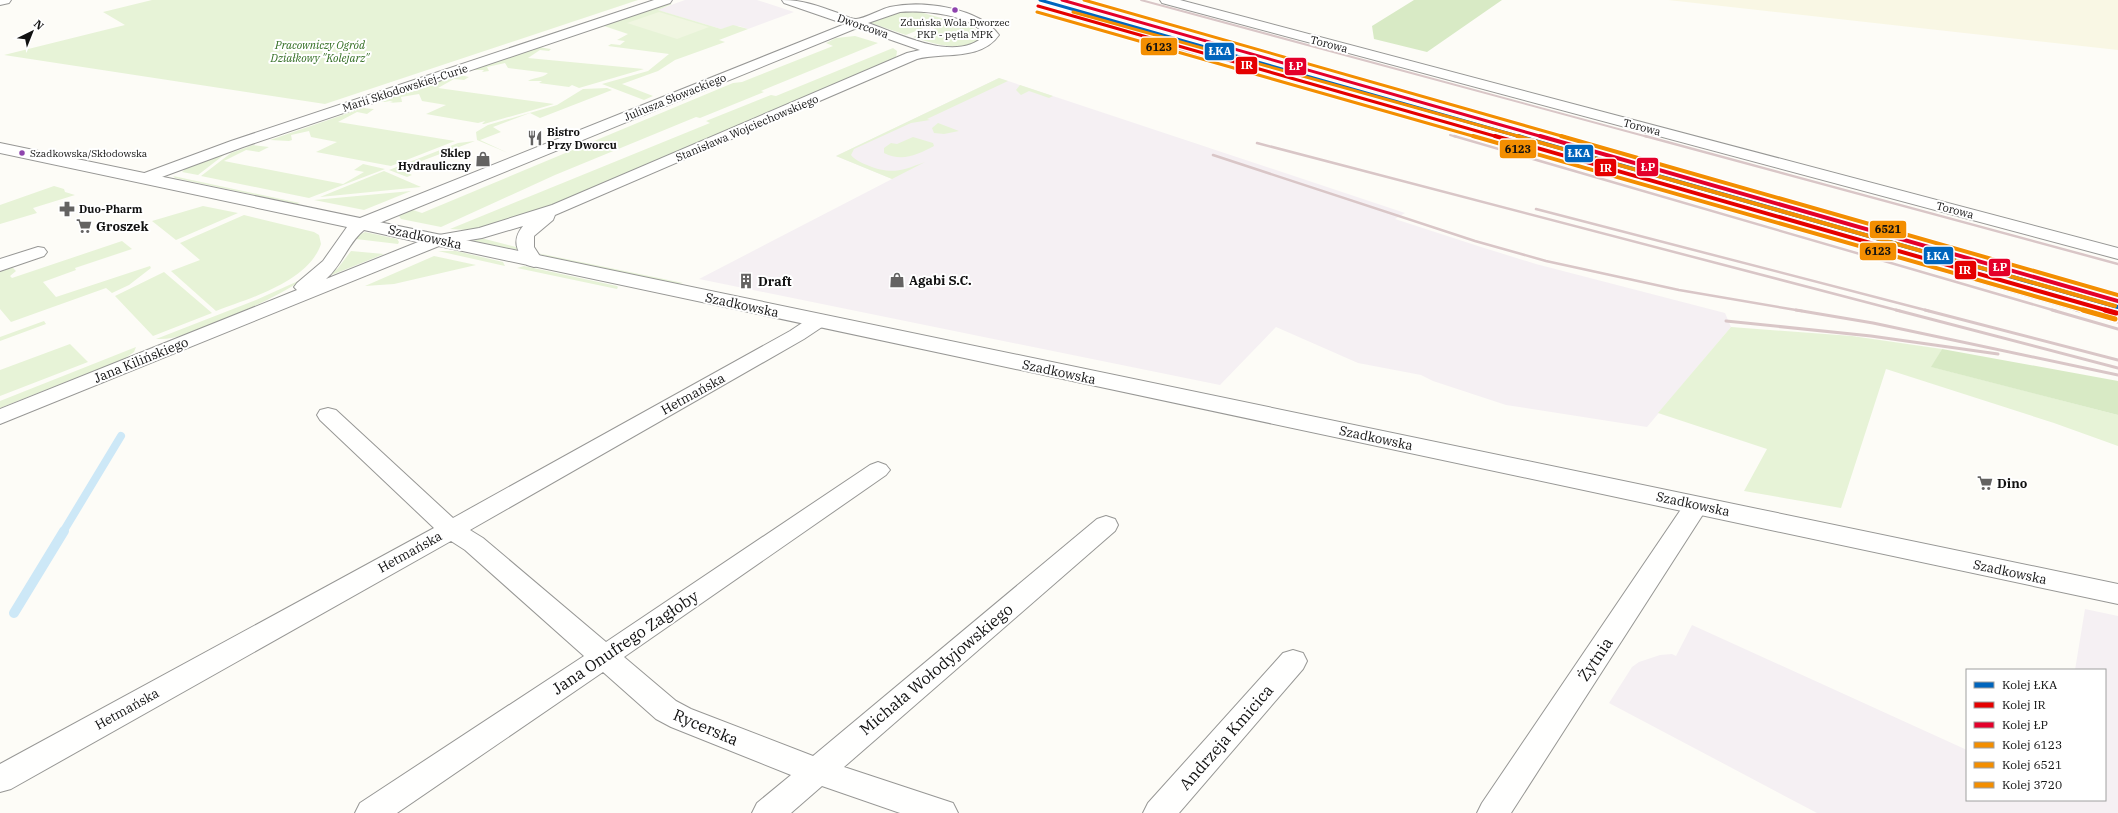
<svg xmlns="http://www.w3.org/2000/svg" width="2118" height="813" viewBox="0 0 2118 813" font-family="'IBM Plex Serif',serif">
<rect width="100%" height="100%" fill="#fdfcf7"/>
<path fill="#f5f0f3" d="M685,0h72l37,12 -46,17 -9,-3 -18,3 -64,-19z
M999,78l406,135 -10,6 86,28 55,17 189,49 6,14 -84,100 -141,-22 -73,-24 -12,-6 -63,-12 -82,-36 -56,58 -521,-106 193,-100 -56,-23z
M2085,609l33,7v197h-301l-208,-110 23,-36 7,-5 21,-7 12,-1 4,2 16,-31 275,125v50h138v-130h-30z"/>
<path fill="#f9f7e4" d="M1668,0h450v50z"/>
<path fill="#e7f3d7" d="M152,0h486l-313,104 -321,-49 121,-30 -22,-13z
M668,3l4,1 -14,6 63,19 12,-4 15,4 -29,11 6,2 -50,18 -17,11 -36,13 31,12 -9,4 -42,-16 46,-13 21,-17 -61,-8 3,-2 9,1 5,-4 -8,-1 11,-6 -27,-9z
M898,11h18l29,8 -39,16 -35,-12v-2z
M953,21l30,11v3c-13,21 -53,8 -70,2z
M855,36l23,7 -117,48 3,1 -64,26 -4,-1 -141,58 -114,52 -40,-8 -2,-3 11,-7 12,4 311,-130 9,-1 91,-36 -7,-3 10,-5z
M538,47l13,2 -2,2 -9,-1 -12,8 116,11 -65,19 -7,-3 -3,2 -30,-4 3,-2h-14c6,-4 13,-2 20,-8l-40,-5 -3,-5 -18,4 2,4 -7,1 2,-2h-14z
M893,48l4,3 -1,7 -342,147 -60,22 -26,3 -18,-1 260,-106 -4,-2 65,-26 5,1z
M456,74l13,3 -5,3 -10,-1 -16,9 116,16 -70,20h-2l3,-3 -7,2 -52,-9 20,-9 -24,-4 -3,-7 -18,3 1,5 -13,1 4,-1 -3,-1 -5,1 -7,-1z
M999,78l9,3 -81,38 3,1 -19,3 -57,26 -3,6c4,5 9,7 16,10 24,10 34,6 58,-3l-33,17 -56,-23z
M1020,85l33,11 -4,2 -20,-7 -8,4 -5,-5z
M607,88l5,2 -72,28 -10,-5 -37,14 8,5 -21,8 28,13 -31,-13 -1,-8 12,-7 69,-20 26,-16z
M363,108l11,1 -7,5 -10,-2 -19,10 117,19 -64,25 -75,-14 21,-10 -26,-5 -2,-6 -18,4 1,5 -3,1 -19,-1z
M938,123l21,8 -15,3 -10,-1 -2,-5z
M913,137l20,6 1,3c-17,9 -32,16 -50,7v-5l7,-5 6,1z
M475,141l-75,28 12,6 -5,2 -18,-7 69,-27z
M253,145l16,2 -10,5 -13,-2 -22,11 119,23 21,-12 -10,-2 9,-6 22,5 -76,29 -108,-22 30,-23z
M229,151l-31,24 -16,-3 3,-3 -4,-1z
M384,171l37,16 -101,10z
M173,176l127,27 -3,1 -122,-26z
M54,186l10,3 1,3 10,3 -42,13 4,5 -37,11v-19z
M411,191l-47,19 -50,-10z
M203,206l35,7 -62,27 -24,-19z
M244,215l70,17 5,3 2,9c-13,38 -71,54 -105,67l-45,-40 29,-11 -20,-17z
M365,232l32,7 2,3 -1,2 -42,-5 1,-3z
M481,238l35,9 2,3 -45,-9z
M122,241l10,8 -57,19 1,2 -33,12 13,15 94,-31 1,2 -22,17 -17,8 -6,-5 -95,34 -11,-13v-40l13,-1 3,3 -6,5 2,2z
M351,251l33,3 -55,22 9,-8z
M438,251h18l47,11 2,4z
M537,253l146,30 -5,1 -129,-27z
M434,256l42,9 -82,19 -29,2z
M524,266l93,20 1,1 -1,2 -100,-21z
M164,272l48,41 -59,23 -38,-40z
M307,277c-30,20 -62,34 -95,47 -19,8 -36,16 -56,15l100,-39z
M44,321l2,3 -46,17v-4z
M1731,327l121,9 90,13 -10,18 186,48v31l-64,-23 -168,-54 -45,139 -97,-17 23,-42 -109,-36z
M70,344l18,18 -88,34v-26z
M136,347l-2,5 -10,7 -124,49v-7z"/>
<path fill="#d8eac5" d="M1414,0h88l-75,52 -53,-13 -2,-13z
M1942,349l176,32v34l-187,-48z"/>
<path fill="#f0f6e1" d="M659,12l50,15 -32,12 -50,-16z"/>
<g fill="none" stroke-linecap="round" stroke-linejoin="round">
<path stroke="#cde8f7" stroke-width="8" d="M63,532l58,-96"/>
<path stroke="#cde8f7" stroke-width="10" d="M14,613l50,-82"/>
<defs>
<path id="minor" d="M0,0h11l-2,3 -9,2z
M654,0h18l-2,3 -427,144 -92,34h-12l-2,-3 2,-3 92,-34z
M782,0c21,0 36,6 56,13 5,2 12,6 18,6 8,0 25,-10 34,-12 31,-7 89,0 109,28 -18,26 -56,17 -82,24l-362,156 -2,5 -19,16v11l9,14 -2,4 -7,2 -7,-2c-10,-14 -16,-24 -4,-39l-41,12 -43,7 -6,-1 -3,-4 3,-4 46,-8 73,-23 355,-152 13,-3 -63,-22 -490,200 -6,1 -6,-1 -3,-4 3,-4 490,-196 -61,-21zM900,12c23,-2 70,2 85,23 -28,29 -85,-1 -117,-12z
M1160,0h20l938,248v11l-956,-256z
M38,247l6,1 3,4 -3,4 -44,15v-12z
M818,315l7,2 3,4 -3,4 -21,14 -334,191 13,8 123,104 264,-177 8,-3 8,3 4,5 -4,5 -262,182 52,44 15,8 122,47 284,-237 9,-3 9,3 3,6 -3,6 -271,236 109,36 5,10h-58l-78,-27 -31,27h-39l5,-10 34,-28 -120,-48 -15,-8 -53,-47 -206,141h-42l5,-10 224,-147 -119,-106 -14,-9 -440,248 -11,3v-28l434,-236 -114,-108 -3,-5 3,-5 8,-2 8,2 117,108 337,-187 21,-14z
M1697,497l9,2 3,6 -198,308h-34l5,-10 206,-304z
M1293,650l10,3 4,8 -4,8 -124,144h-36l5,-10 135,-150z"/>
<path id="tertiary" d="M0,143l2118,441v20l-1679,-358 -439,178v-15l297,-119 -3,-3 3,-4 26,-22 24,-34 -347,-74zM364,230l54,12 -92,37c16,-14 22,-36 38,-49z"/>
</defs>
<use href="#minor" stroke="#979795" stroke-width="2"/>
<use href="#tertiary" stroke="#979795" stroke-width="2"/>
<use href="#minor" fill="#fffffe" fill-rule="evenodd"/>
<use href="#tertiary" fill="#fffffe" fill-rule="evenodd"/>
<path stroke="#d9c6c7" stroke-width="2" d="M1141,0l507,137
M1094,21l142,48 244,68
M1450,135l7,2"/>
<path stroke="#d9c6c7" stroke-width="2.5" d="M1454,136l602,175
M1477,136l603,175
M1645,136l473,128
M1257,143l643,168
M1213,155l262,86 71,20 133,29 123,21
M1536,209l393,102"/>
<path stroke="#d9c6c7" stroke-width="3" d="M1796,310l77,13 245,52
M1896,310l222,58
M1925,310l193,50
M2052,310l66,19
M2076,310l42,12
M1726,321l145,15 127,18"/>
<defs>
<path id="rail-1-far1" d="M1040,0l481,137"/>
<path id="rail-1" d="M1518,136l600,171"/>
<path id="rail-2-far2" d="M1038,6l460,131"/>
<path id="rail-2-far1" d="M1495,136l614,175"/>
<path id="rail-2" d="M2105,310l11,3"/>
<path id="rail-3-far1" d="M1062,0l481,137"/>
<path id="rail-3" d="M1540,136l578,165"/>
<path id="rail-4-far2" d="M1037,12l439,125"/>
<path id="rail-4-far1" d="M1473,136l614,175"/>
<path id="rail-4" d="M2083,310l32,9"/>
<path id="rail-5-far1" d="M1084,0l481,137"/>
<path id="rail-5" d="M1561,136l557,159"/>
<path id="rail-6-far1" d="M1073,12l448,125"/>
<path id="rail-6" d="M1517,136l598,170"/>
</defs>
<use href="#rail-1-far1" stroke="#fff" stroke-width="5"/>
<use href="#rail-1" stroke="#fff" stroke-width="6"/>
<use href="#rail-2-far2" stroke="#fff" stroke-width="5"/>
<use href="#rail-2-far1" stroke="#fff" stroke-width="6"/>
<use href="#rail-2" stroke="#fff" stroke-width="8"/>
<use href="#rail-3-far1" stroke="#fff" stroke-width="5"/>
<use href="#rail-3" stroke="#fff" stroke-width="6"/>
<use href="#rail-4-far2" stroke="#fff" stroke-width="5"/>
<use href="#rail-4-far1" stroke="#fff" stroke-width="6"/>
<use href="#rail-4" stroke="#fff" stroke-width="8"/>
<use href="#rail-5-far1" stroke="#fff" stroke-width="5"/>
<use href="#rail-5" stroke="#fff" stroke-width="6"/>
<use href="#rail-6-far1" stroke="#fff" stroke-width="5"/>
<use href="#rail-6" stroke="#fff" stroke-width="6"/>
<use href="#rail-1-far1" stroke="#0065bd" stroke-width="3"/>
<use href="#rail-1" stroke="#0065bd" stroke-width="4"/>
<use href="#rail-2-far2" stroke="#e50000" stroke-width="3"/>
<use href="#rail-2-far1" stroke="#e50000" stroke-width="4"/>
<use href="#rail-2" stroke="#e50000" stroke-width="5"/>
<use href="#rail-3-far1" stroke="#e4002b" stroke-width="3"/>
<use href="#rail-3" stroke="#e4002b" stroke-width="4"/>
<use href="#rail-4-far2" stroke="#f38e01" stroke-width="3"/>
<use href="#rail-4-far1" stroke="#f38e01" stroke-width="4"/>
<use href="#rail-4" stroke="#f38e01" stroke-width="5"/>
<use href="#rail-5-far1" stroke="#f38e01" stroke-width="3"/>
<use href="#rail-5" stroke="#f38e01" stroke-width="4"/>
<use href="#rail-6-far1" stroke="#f38e01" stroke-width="3"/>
<use href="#rail-6" stroke="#f38e01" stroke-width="4"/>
</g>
<defs>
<symbol id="restaurant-bare" viewBox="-9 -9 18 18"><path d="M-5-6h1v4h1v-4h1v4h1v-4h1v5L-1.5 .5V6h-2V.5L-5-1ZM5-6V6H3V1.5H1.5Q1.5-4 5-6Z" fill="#646362" stroke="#fff" stroke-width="2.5" paint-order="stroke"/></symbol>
<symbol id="shop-bare" viewBox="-9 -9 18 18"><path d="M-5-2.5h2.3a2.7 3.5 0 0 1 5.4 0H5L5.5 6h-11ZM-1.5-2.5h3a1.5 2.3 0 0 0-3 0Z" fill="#646362" stroke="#fff" stroke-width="2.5" paint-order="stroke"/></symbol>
<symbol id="pharmacy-bare" viewBox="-9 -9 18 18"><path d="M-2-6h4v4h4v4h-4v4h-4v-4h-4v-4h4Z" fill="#646362" stroke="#fff" stroke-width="2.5" paint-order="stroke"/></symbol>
<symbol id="supermarket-bare" viewBox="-9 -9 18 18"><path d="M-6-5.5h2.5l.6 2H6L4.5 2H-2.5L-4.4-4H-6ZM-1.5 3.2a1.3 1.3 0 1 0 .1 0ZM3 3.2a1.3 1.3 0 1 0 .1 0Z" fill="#646362" stroke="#fff" stroke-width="2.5" paint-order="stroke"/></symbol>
<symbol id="building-bare" viewBox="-9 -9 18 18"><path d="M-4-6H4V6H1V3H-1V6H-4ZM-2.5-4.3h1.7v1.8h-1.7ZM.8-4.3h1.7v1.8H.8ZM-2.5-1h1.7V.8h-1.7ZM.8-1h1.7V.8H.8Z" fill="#646362" stroke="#fff" stroke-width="2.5" paint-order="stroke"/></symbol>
</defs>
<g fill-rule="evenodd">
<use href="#restaurant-bare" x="524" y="127" width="22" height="22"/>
<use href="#shop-bare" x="472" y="148" width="22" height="22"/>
<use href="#pharmacy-bare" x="56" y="198" width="22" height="22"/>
<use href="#supermarket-bare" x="73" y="215" width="22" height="22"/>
<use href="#shop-bare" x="886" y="269" width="22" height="22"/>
<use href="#building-bare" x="735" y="270" width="22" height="22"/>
<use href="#supermarket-bare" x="1974" y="472" width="22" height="22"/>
</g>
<g fill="#8e44ad" stroke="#fff" stroke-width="1.5">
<circle cx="955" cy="10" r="3.5"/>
<circle cx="22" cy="153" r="3.5"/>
</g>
<g text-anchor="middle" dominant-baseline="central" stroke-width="4" stroke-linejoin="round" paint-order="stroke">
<g font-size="10" fill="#111" stroke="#fff">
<text x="955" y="22">Zduńska Wola Dworzec<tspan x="955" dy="12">PKP - pętla MPK</tspan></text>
<text x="30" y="153" text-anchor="start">Szadkowska/Skłodowska</text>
</g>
<g font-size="11" fill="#111" stroke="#fff">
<text transform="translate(863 26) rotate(19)">Dworcowa</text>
<text transform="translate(1329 44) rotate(15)">Torowa</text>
<text transform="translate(405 88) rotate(-18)">Marii Skłodowskiej-Curie</text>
<text transform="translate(675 97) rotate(-22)">Juliusza Słowackiego</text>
<text transform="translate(1642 127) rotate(15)">Torowa</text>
<text transform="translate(747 128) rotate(-23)">Stanisława Wojciechowskiego</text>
<text transform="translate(1955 210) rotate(15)">Torowa</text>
</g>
<g font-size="11" font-style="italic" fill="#2f6b1f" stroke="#fff">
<text x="320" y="45">Pracowniczy Ogród<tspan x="320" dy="13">Działkowy "Kolejarz"</tspan></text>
</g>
<g font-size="11" font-weight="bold" fill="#111" stroke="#fff" text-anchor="start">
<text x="547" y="132">Bistro<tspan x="547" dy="13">Przy Dworcu</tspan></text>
<text x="471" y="153" text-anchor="end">Sklep<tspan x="471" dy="13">Hydrauliczny</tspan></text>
<text x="79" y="209">Duo-Pharm</text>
</g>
<g font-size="13" font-weight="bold" fill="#111" stroke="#fff" text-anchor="start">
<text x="96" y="226">Groszek</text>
<text x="909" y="280">Agabi S.C.</text>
<text x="758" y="281">Draft</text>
<text x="1997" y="483">Dino</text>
</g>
<g font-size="13" fill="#111" stroke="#fff">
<text transform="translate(425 237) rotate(12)">Szadkowska</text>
<text transform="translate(742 305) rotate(12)">Szadkowska</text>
<text transform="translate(141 360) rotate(-22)">Jana Kilińskiego</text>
<text transform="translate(1059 372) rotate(12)">Szadkowska</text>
<text transform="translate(693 394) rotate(-29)">Hetmańska</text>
<text transform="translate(1376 438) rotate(12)">Szadkowska</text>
<text transform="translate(1693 504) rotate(12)">Szadkowska</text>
<text transform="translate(410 552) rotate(-29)">Hetmańska</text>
<text transform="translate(2010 572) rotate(12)">Szadkowska</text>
<text transform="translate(127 709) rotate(-29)">Hetmańska</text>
</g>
<g font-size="16" fill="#111" stroke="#fff">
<text transform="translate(625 642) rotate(-34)">Jana Onufrego Zagłoby</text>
<text transform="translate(1595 659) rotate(-56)">Żytnia</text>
<text transform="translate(936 669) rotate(-40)">Michała Wołodyjowskiego</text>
<text transform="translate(706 727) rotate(23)">Rycerska</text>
<text transform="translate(1226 737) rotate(-49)">Andrzeja Kmicica</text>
</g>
</g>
<g stroke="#fff" stroke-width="1.5">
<rect x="1140" y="37" width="38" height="19" rx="4" fill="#f38e01"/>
<rect x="1204" y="42" width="31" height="19" rx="4" fill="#0065bd"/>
<rect x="1235" y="56" width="23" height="19" rx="4" fill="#e50000"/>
<rect x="1284" y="57" width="23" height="19" rx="4" fill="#e4002b"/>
<rect x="1499" y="139" width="38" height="20" rx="4" fill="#f38e01"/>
<rect x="1564" y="144" width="30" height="19" rx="4" fill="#0065bd"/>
<rect x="1636" y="157" width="23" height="20" rx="4" fill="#e4002b"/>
<rect x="1594" y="158" width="23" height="19" rx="4" fill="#e50000"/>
<rect x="1869" y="220" width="38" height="19" rx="4" fill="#f38e01"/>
<rect x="1859" y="242" width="38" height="19" rx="4" fill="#f38e01"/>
<rect x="1923" y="246" width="31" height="19" rx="4" fill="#0065bd"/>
<rect x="1988" y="258" width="23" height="19" rx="4" fill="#e4002b"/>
<rect x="1954" y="260" width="23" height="20" rx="4" fill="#e50000"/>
</g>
<g font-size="11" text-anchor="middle" font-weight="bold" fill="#fff">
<text x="1220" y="55">ŁKA</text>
<text x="1247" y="69">IR</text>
<text x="1296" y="70">ŁP</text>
<text x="1579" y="157">ŁKA</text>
<text x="1648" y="171">ŁP</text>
<text x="1606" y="172">IR</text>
<text x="1938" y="260">ŁKA</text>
<text x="2000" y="271">ŁP</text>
<text x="1965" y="274">IR</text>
</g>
<g font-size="11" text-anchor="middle" font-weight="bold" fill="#111">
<text x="1159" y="51">6123</text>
<text x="1518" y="153">6123</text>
<text x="1888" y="233">6521</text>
<text x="1878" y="255">6123</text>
</g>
<rect x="1966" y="669" width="140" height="132" fill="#ffffff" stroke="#a0a0a0"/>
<rect x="1974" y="682" width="20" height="6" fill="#0065bd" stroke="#a0a0a0"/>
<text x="2002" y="689" font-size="12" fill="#111111">Kolej ŁKA</text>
<rect x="1974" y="702" width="20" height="6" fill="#e50000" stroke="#a0a0a0"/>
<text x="2002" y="709" font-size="12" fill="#111111">Kolej IR</text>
<rect x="1974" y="722" width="20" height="6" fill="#e4002b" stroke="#a0a0a0"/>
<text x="2002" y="729" font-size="12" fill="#111111">Kolej ŁP</text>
<rect x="1974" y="742" width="20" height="6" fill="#f38e01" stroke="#a0a0a0"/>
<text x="2002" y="749" font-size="12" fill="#111111">Kolej 6123</text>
<rect x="1974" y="762" width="20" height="6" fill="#f38e01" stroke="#a0a0a0"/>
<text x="2002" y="769" font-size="12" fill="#111111">Kolej 6521</text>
<rect x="1974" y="782" width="20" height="6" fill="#f38e01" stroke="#a0a0a0"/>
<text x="2002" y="789" font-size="12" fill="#111111">Kolej 3720</text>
<g transform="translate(32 32) rotate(43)" stroke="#ffffff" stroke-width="3" paint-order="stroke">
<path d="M0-3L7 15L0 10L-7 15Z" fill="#111111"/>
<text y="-6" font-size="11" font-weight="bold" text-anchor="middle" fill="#111111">N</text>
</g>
</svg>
